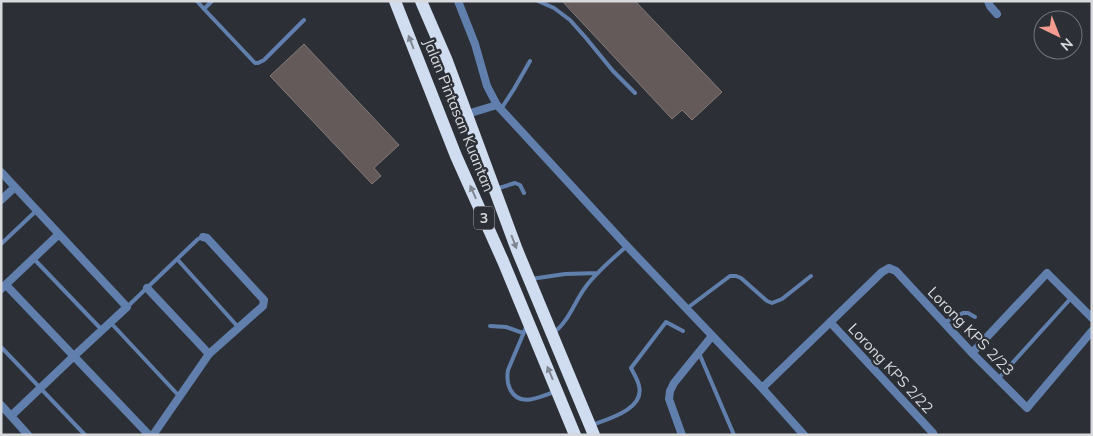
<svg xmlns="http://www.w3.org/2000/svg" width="1093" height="436" viewBox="0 0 1093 436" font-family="Mulish,sans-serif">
<rect width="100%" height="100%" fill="#2c3036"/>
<path fill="#635a59" stroke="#837978" d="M562,1h73l87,91 -30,28 -10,-10 -10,9z
M304,44l95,101 -25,23 7,8 -9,8 -102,-108z"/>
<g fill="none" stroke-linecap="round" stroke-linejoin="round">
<path stroke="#617fad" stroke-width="4" d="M197,1l7,8
M212,1l-8,8 51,54h3l6,-3 40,-40
M538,1l16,7 16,12 16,18 27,33 22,22
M501,109l13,-20 16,-28
M496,189l19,-6 5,2 4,8
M1,244l36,-34
M34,259l68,71
M177,259l62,69
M531,279l34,-5 33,-1
M127,307l71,-68 5,-2
M686,309l44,-33h6l5,2 26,23 5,2 10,-4 29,-23
M110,322l70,75
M943,323l20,-10h5l7,4
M527,325l-19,45c-1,6 -1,13 2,19 9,19 29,8 44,3
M490,326l16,1 17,6
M553,333c16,-11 22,-33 34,-48 11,-14 26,-27 40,-39
M1,347l84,88
M699,353l35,82
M998,379l74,-82
M592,425c16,-6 53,-16 47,-39 -1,-6 -5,-12 -8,-18l35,-46 17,9"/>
<path stroke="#617fad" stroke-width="8" d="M458,1l17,43 12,42 10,19
M988,1l2,5 7,8
M467,114l30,-9 128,139 137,144 42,47
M1,172l126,135 -53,49 -63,60
M1,200l14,-13
M6,285l143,150
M147,288l62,66
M1,289l58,-55
M830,322l103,111
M972,353l75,-80 45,45
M762,388l120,-116 7,-4 7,3 76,82 55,55 65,-77
M1,405l27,30
M153,435l56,-81 54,-48 1,-6 -57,-62 -4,-1
M682,435l-13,-36 1,-8 4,-8 38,-47"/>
<path stroke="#d0dcef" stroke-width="12" d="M395,1l61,155 47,105 72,174
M421,1l26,60 70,189 77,185"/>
</g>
<defs><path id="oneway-solid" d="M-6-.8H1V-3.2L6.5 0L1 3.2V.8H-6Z" transform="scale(1.25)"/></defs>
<g fill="#7e8692">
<use href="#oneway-solid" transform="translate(411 42) rotate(-111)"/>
<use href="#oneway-solid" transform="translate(473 192) rotate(-114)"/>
<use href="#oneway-solid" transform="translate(514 242) rotate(69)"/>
<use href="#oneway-solid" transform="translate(550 373) rotate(-113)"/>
</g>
<g text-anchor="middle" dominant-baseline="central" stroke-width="4.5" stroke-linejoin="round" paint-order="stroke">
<rect fill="#2c3036" stroke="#a4a6ab" stroke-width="1" x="474" y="206.5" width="20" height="23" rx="4"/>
<g font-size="14" font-weight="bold" fill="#d7d9dd">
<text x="484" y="218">3</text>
</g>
<g font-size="15" fill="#d7d9dd" stroke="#2c3036">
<text transform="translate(459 115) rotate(68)">Jalan Pintasan Kuantan</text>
<text transform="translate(971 331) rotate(46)">Lorong KPS 2/23</text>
<text transform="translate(891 368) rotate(47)">Lorong KPS 2/22</text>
</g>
</g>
<rect width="1093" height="436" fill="none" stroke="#d7d9dd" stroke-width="5"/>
<g transform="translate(1058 35) rotate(137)"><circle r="24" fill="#2c3036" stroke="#707479"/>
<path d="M0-4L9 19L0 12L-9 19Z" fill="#f59c91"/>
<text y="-8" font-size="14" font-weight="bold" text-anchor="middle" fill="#d7d9dd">N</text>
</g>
</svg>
